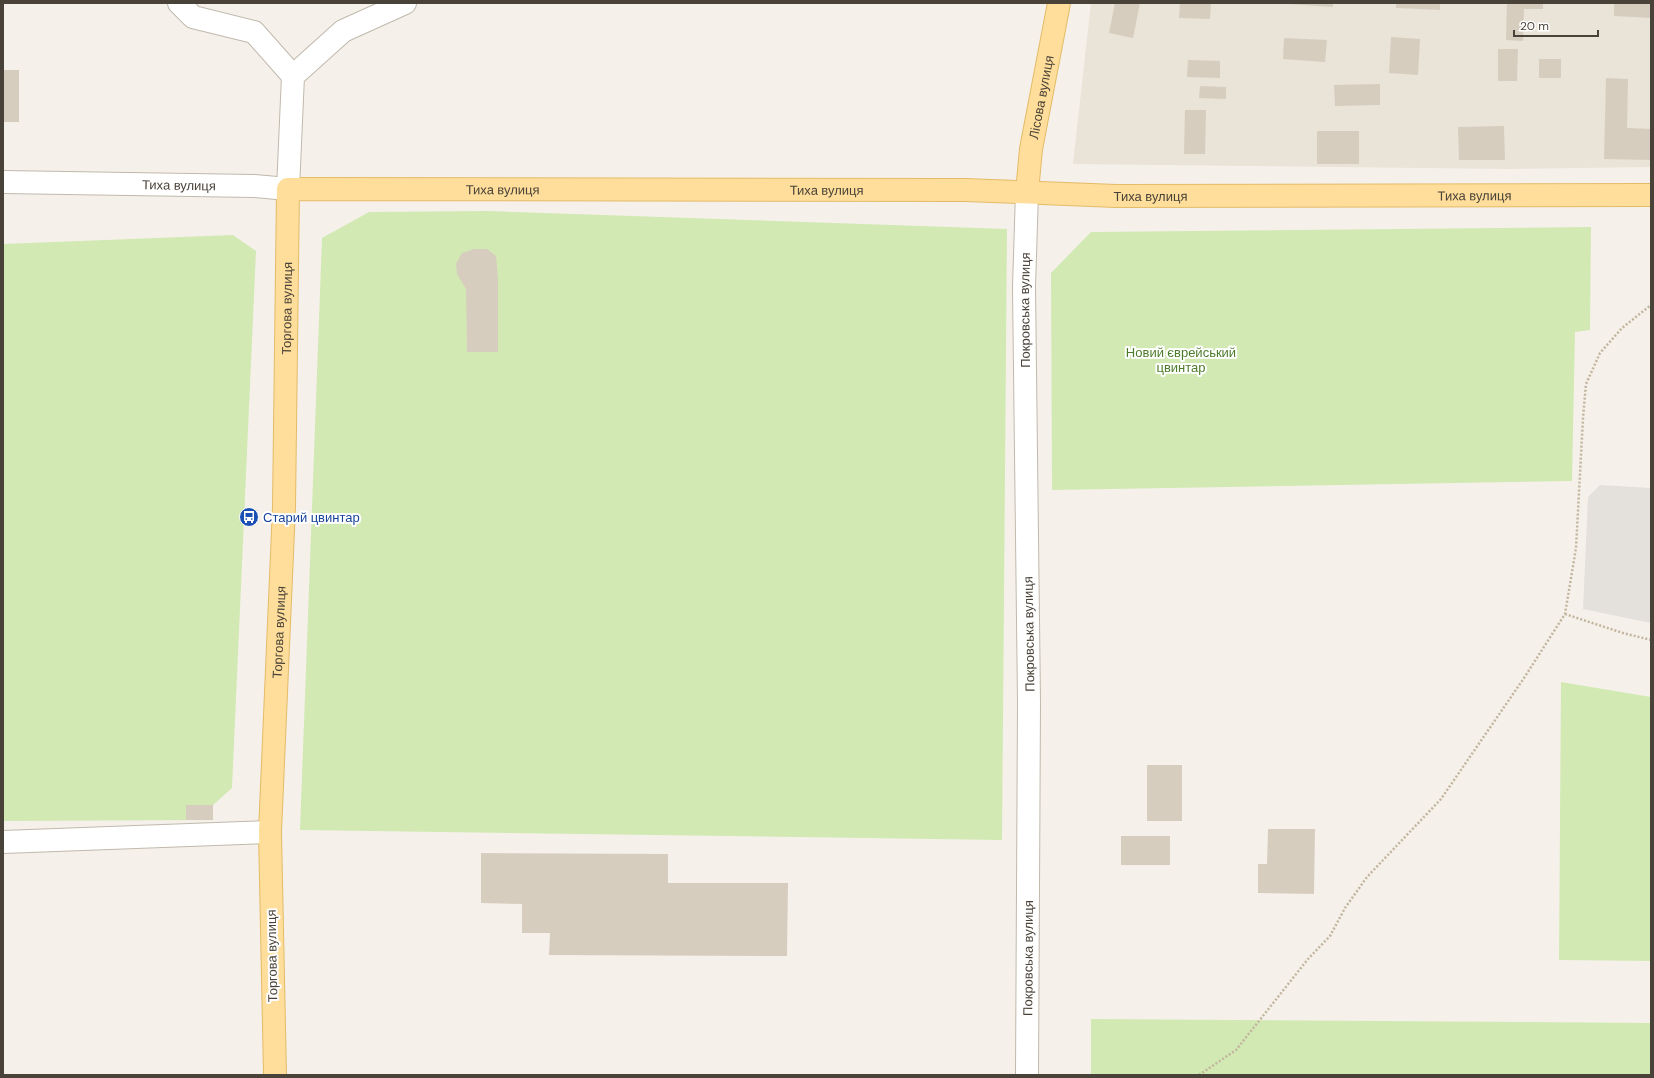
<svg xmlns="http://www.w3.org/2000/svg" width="1654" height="1078" viewBox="0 0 1654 1078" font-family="'DM Sans',sans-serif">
<rect width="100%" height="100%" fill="#f5f1ea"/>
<path fill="#e9e3d8" d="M1091,3h560v164l-143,2 -435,-5z"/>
<path fill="#e4e0db" d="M1600,485l51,3v135l-68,-14 5,-112z"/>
<path fill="#d2e9b3" d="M487,211l520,18 -5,611 -702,-10 22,-592 47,-26z
M1591,227l-1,103 -15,2 -3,149 -520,9 -1,-217 40,-41z
M233,235l23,16 -24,537 -19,17v15l-210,1v-577z
M1561,682l90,15v264l-92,-1z
M1091,1019l560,4v52h-560z"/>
<path fill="#d7cdbf" d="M1115,3h25l-7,35 -24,-5z
M1180,3h31l-1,16 -31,-1z
M1288,3h45v4l-45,-3z
M1396,3h44v7l-44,-2z
M1507,3h36v6h-19l-1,32 -17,-1z
M1614,3h37v15l-37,-2z
M1391,37l29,2 -2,36 -29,-2z
M1284,38l43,2 -2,22 -42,-3z
M1498,49h20l-1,32h-19z
M1539,59h22v19h-22z
M1188,60l32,1v17l-33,-1z
M3,70h16v52h-16z
M1606,78l22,1 -1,49 24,1v31l-47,-1z
M1380,84v21l-45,1 -1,-21z
M1200,86l26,1v12l-27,-1z
M1185,110h21l-1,44h-21z
M1504,126l1,34h-46l-1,-33z
M1317,131h42v33h-42z
M474,249h13l9,7 2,23v73h-31l-1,-63 -9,-15 -1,-10 6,-11z
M1147,765h35v56h-35z
M186,805h27v15h-27z
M1268,829h47l-1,65 -56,-1v-29h9z
M1121,836h49v29h-49z
M481,853l187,1v29h120l-1,73 -238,-1 1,-22h-28v-29l-41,-1z"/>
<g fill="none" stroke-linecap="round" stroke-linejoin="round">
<defs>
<g id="minor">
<path d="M179,3l14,14 61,15 39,44"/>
<path id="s1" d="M3,182l251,4 34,3 5,-113 50,-45 62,-28"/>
<path d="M3,842l267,-10"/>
<path id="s2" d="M1027,1075l2,-372 -5,-416 3,-95"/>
</g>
<g id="major">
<path id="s3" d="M1027,192l4,-43 28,-146"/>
<path id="s4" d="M275,1075l-5,-243 14,-325 4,-318 677,1 151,6 535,-1"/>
</g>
</defs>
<use href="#minor" stroke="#c0b9ac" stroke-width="24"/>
<use href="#major" stroke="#e4bb68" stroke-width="24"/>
<path stroke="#c2b49d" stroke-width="2.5" stroke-dasharray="2 2" stroke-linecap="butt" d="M1565,614l58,19 28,7
M1199,1075l37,-25 72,-91 22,-23 15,-28 22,-31 74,-78 83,-121 41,-64 11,-66 7,-130 3,-34 14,-31 22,-25 29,-23"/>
<use href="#minor" stroke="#fff" stroke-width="22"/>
<use href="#major" stroke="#fede9a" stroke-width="22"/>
</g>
<defs>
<symbol id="bus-disc" viewBox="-11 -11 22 22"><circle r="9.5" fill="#1a4fb4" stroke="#fff"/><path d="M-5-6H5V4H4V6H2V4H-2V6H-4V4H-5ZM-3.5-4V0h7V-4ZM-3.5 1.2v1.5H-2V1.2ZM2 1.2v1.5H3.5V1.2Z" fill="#fff"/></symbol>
</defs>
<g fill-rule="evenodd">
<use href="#bus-disc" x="238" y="506" width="22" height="22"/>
</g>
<g text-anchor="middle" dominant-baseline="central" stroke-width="4" stroke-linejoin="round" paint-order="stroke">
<g font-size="13" fill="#494238" stroke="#fff">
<text stroke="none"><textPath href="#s3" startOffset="96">Лісова вулиця</textPath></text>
<text stroke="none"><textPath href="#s1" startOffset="176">Тиха вулиця</textPath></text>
<text stroke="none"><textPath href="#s4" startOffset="1101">Тиха вулиця</textPath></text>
<text stroke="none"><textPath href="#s4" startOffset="1425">Тиха вулиця</textPath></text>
<text stroke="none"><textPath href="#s4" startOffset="1749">Тиха вулиця</textPath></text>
<text stroke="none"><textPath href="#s4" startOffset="2073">Тиха вулиця</textPath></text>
<text stroke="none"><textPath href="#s4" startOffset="767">Торгова вулиця</textPath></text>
<text stroke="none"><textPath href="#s2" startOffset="765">Покровська вулиця</textPath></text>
<text stroke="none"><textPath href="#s4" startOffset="443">Торгова вулиця</textPath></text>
<text transform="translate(1029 634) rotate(-91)">Покровська вулиця</text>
<text transform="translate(272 956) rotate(-91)">Торгова вулиця</text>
<text stroke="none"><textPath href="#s2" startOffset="117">Покровська вулиця</textPath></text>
</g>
<g font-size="13" fill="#4c7c2a" stroke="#fff">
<text x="1181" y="352">Новий єврейський<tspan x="1181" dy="15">цвинтар</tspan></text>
</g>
<g font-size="13" fill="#164399" stroke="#fff" text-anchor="start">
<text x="263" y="517">Старий цвинтар</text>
</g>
</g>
<rect width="1654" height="1078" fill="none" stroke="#494238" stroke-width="8"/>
<path d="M1514 30v6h84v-6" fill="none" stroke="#494238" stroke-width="2"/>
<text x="1520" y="30" font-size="12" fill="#494238" stroke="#ffffff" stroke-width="3" paint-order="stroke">20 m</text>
</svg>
